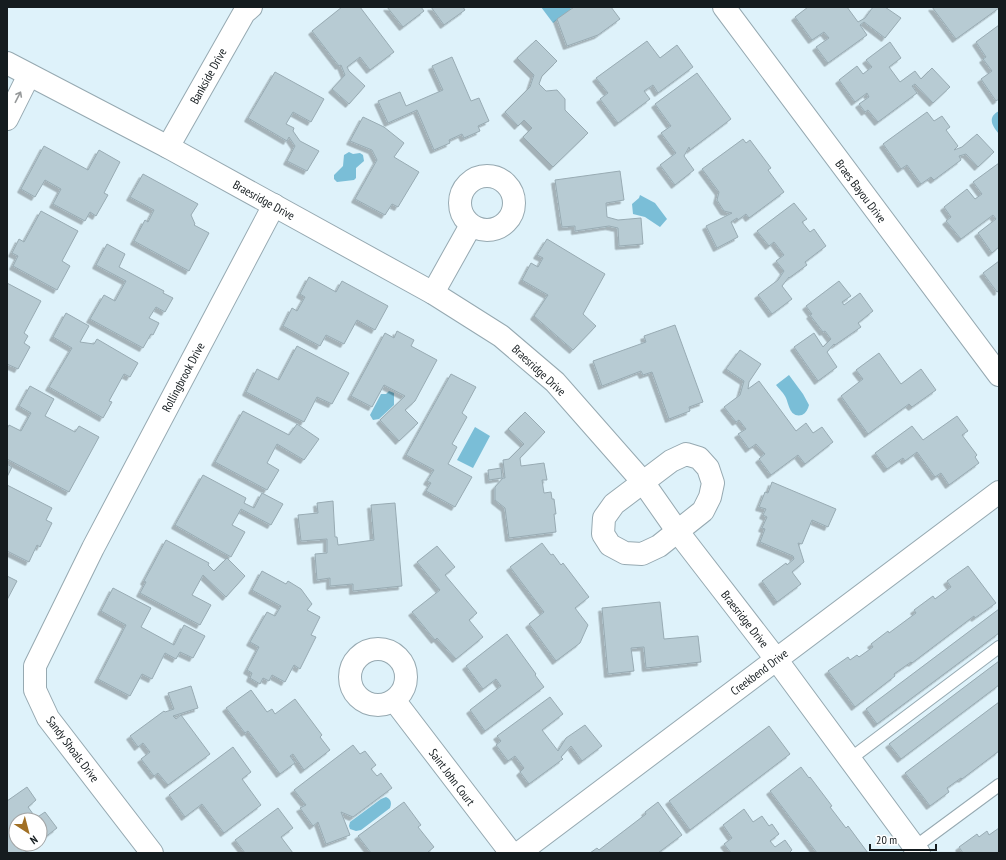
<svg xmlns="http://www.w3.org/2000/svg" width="1006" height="860" viewBox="0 0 1006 860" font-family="'PT Sans Narrow',sans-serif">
<defs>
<filter id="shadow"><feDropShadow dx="-3.5" dy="3.5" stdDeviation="0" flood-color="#0004"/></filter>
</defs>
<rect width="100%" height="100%" fill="#def2fa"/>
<path fill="#7abed7" d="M541,7h29l1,2 -18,14z
M999,111v23c-7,-8 -12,-17 0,-23z
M349,152l4,2 7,-1 3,2 1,6 -8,7v10l-2,2 -17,2 -3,-3v-4l9,-9 1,-11z
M640,195l15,8 12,16 -7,8 -15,-10 -12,-3 -1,-10 7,-6z
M789,375l14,19 6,11c-1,4 -3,8 -7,10 -12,3 -13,-10 -16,-17 -2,-5 -7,-9 -10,-13z
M389,391l5,2v12l-15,14 -6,1 -3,-5 11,-21h5z
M475,427l15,9 -17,32 -16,-8z
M386,797c5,2 6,6 4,11l-29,22 -5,1 -6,-2 -1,-3 1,-4 31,-23z"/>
<path fill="#b7cbd3" stroke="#98abb3" filter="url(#shadow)" d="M342,7h18l34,45 -24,18 -10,-13 -13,10 2,4 16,15 -16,18 -17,-15 13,-14 -4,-10 -2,1 -27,-35z
M387,7h34l3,4 -21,16z
M431,7h32l2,3 -21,15z
M574,7h37l9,12 -22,16 -31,11 -10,-27z
M808,7h39l11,15 7,-4 8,-11h12l16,11 -16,20 -21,-16 -4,3 7,10 -39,28 -12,-16 13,-9 -5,-6 -12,8 -17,-23z
M932,7h67v1l-43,31z
M999,25v74l-3,2 -15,-22 11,-8 -9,-12 3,-2 -10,-15z
M536,40l21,21 -15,15 -3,8 7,7 11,-1 8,9v11l23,23 -35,34 -30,-30 9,-9 -8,-8 -6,6 -13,-14 25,-25 4,-12 -17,-17z
M647,41l13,17 17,-13 16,22 -35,26 -5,-8 -9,6 6,8 -32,24 -18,-24 8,-6 -12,-15z
M890,42l11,16 -12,9 11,15 15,-11 6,8 11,-11 18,19 -17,16 -18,-19 -3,2 5,7 -39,29 -10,-12 -3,2 -6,-8 10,-7 -2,-4 -12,9 -16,-22 18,-14 6,8 9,-7 -6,-7z
M452,57l19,44 8,-3 10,23 -11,5 2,5 -16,7 -2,-4 -13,6 1,3 -16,7 -17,-40 -29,13 -10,-22 22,-9 6,14 37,-16 -11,-24z
M275,72l49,27 -13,23 -18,-10 -7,12 8,4 -1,3 7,10 19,10 -12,20 -20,-10 8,-15 -6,-9 -2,4 -39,-23z
M697,73l34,46 -41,31 -1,-3 -5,9 10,14 -19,15 -15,-20 16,-12 -15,-20 10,-7 -16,-22z
M927,112l7,9 8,-5 8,11 -4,3 12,16 -4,4 8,-3 15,-13 17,18 -16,15 -12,-13 -7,2 2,4 -27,20 -3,-3 -10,7 -14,-19 -6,4 -18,-25z
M363,117l21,10 20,16 -10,14 25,15 -21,35 -6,-3 -7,11 -30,-16 22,-39 -5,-10 -22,-9z
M743,139l3,4 4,-3 21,28 -3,2 16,22 -35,26 -3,-4 -8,6 -1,-2 -6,4 7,15 -21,11 -11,-22 26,-13 -8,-2 -7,-11 2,-8 -17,-23z
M44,146l44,24 11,-20 21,12 -16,31 4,2 -12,21 -6,-4 -5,9 -32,-17 8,-15 -16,-9 -10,17 -14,-8z
M999,163v84l-7,6 -14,-20 18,-14 -3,-4 -32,24 -15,-18 5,-4 -7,-10 23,-18 8,10 7,-5 -9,-12z
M620,171l4,29 -18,3 1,14 11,3 23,-2 2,26 -24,2 -1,-18 -9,-2 -34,5v-5l-13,1 -7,-47z
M143,174l55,30 -7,11 4,9 -1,1 15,8 -20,38 -55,-30 11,-21 3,2 6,-12 -24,-13z
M794,203l13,16 -5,3 8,10 4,-3 12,17 -21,16 2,3 -18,13v-1l-7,9 10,13 -20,15 -14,-19 20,-15 6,-9 -8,-10 8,-6 -10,-13 -5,4 -12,-15z
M41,211l37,20 -16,30 8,5 -13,24 -44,-24 5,-10 -6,-3 7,-14 5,3z
M547,239l58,35 -22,40 13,12 -23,24 -39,-34 14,-21 -26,-15 9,-17 7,4 5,-9 -6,-3z
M107,244l18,10 -6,13 45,24 -1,2 10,5 -8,14 -9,-5 -7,11 10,5 -6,12 -2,-1 -8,14 -53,-29 14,-24 11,6 11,-20 -30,-16z
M999,261v30l-2,1 -14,-19z
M309,277l27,15 6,-11 46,25 -13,24 -18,-10 -13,24 -18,-9 -6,11 -37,-20 9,-18 5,3 8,-14 -5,-3z
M839,281l12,15 -9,6 2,3 16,-12 13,18 -15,12 3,4 -26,18 -1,-1 -7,8 10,15 -19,14 -24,-34 20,-14 9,14 8,-8 -6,-8 -2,1 -13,-17 2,-1 -6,-8z
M7,283l34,18 -17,32 4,3 -4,7 6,4 -12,22 -11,-5z
M66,313l23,13 -9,16 14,2 3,-5 41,24 -8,14 -6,-3 -15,27 3,1 -9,16 -54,-31 23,-39 -19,-11z
M675,325l28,77 -14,5 1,4 -21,8 -17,-47 -9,3 -2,-4 -39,15 -9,-25 53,-19 -2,-6z
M397,331l17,9 -3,6 26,14 -22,41 -10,9 13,13 -19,18 -19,-21 25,-24 -21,-11 -12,22 -21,-11 34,-63 9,5z
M297,346l52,27 -17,31 -15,-7 -13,25 -58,-30 11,-23 22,11z
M740,350l21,14 -12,18 -1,7 11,-8 37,50 10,-8 7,10 9,-6 11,15 -28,22 -7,-9 -27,20 -12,-16 6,-5 -9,-10 -7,5 -11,-15 8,-5 -7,-9 -3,2 -12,-15 16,-12 4,-14 -18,-12z
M879,353l22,31 20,-15 15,21 -24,17 -3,-3 -41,30 -27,-38 22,-17 -7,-9z
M451,374l25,13 -14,26 5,4 -15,27 5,3 -9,17 24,13 -17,30 -29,-16 5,-8 -4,-2 7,-11 -28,-15z
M30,386l24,13 -9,17 30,16 4,-6 20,11 -30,55 -62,-33v-30l2,-4 12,6 10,-18 -12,-7z
M243,411l46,24 8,-11 22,15 -15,21 -27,-16 -10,19 12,7 -12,20 -52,-28z
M525,412l20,20 -25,26 1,8 23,-3 3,17h-5l2,13 7,-1 1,7h2l2,15h-2l2,18 -47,6 -4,-30 -10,-8v-13l8,-9h2l-2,-18 6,-1 15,-15 -16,-15z
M957,416l11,15 -6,4 15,20 -2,2 4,6 -30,22 -8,-12 -6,4 -18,-25 -12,9 -2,-3 -16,11 -12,-16 37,-27 11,14z
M7,464l5,3 -5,10z
M501,468l1,10 -13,2 -1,-10z
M203,475l43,23 -2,5 10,5 8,-15 21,11 -12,21 -30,-16 -9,16 13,7 -14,25 -56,-32z
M772,482l64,27 -8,18 -16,-7 -10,24 -4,-1 6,19 -12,10 9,12 -24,18 -15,-21 24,-18 1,2 7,-6 -1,-3 -33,-14 5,-13 -3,-1 5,-11 -4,-2 3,-6 -7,-2 6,-15 3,1z
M7,485l45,23 -6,12 6,3 -12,24 -3,-2 -8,17 -22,-11z
M333,501l2,36h2l1,8 36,-5 -3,-35 24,-2 7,83 -49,5v-7l-23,2v-8l-13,2 -2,-26 12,-1v-14l-26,2 -3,-26 20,-2 -1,-10z
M166,540l43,23 -1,2 6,6 13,-13 18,18 -19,21 -23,-22 -11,20 19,10 -11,20 -60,-32 6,-11 -2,-1z
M542,543l9,12 2,-1 8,11 2,-2 26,34 -14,11 13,17 -8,18 -24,18 -27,-37 15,-12 -34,-45z
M437,546l18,21 -10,8 32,38 -8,7 14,17 -27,22 -19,-21 -2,2 -23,-28 28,-22 -23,-28z
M968,566l28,37 -21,15 -1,-2 -62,47 -1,-1 -17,12 1,2 -40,31 -27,-36 20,-14 2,3 7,-5 2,2 14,-10 -2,-3 17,-13 1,2 27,-20 -2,-3 19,-14 2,3 16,-12 -4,-6z
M262,571l24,13 2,-3 13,8 11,15 -5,6 13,7 -9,18 5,2 -16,32 -6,-4 -9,17 -13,-7 -3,6 -6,-3 -3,6 -10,-6 2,-5 -5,-3 12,-23 -9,-5 17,-30 8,4 6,-10 -29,-16z
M7,576l10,5 -10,19z
M113,588l38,20 -10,19 33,18 10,-20 21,11 -12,22 -13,-6 -4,7 -11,-6 -13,26 -10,-5 -12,22 -32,-17 28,-54 -25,-14z
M660,602l4,37 34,-3 3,26 -55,6 -2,-21 -13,1 3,23 -26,3 -6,-66z
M999,609v24l-122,91 -11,-15z
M507,634l29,40 -1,1 9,12 -59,44 -15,-21 31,-24 -5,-7 -13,10 -17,-23z
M999,661v24l-98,74 -12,-15z
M191,686l7,22 -25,8 3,3 5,-4 29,39 -42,31 -10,-12 -4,3 -13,-17 9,-7 -7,-9 -5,4 -8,-11 34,-25 1,1 9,-3 -6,-16z
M251,690l16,22 5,-3 3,5 20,-15 27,36 -2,2 10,13 -26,20 -11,-16 -3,2 5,7 -15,11 -32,-43 -3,2 -19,-25z
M550,697l13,17 -21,16 16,21 8,-13 19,-13 17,21 -20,15 -11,-15 -10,11 2,2 -34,25 -9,-12 4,-4 -9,-12 -7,5 -12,-16 5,-4 -4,-5z
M999,702v49l-37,28 -1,-1 -14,10 2,4 -19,14 -25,-33z
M769,726l21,28 -100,76 -21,-29z
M353,745l7,9 5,-3 11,14 -5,4 6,7 4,-3 11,15 -39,29 -12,-5 9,23 -24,9 -8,-22 -5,4 -13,-18 6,-3 -12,-15z
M233,747l18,25 -9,7 19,26 -37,28 -22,-29 -17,13 -16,-22z
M801,767l8,11 1,-1 22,29 -2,1 16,21 2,-2 20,27h-51l-47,-62z
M27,787l9,13 -8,7 8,11 9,-6 12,16 -17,13v-21h-24v24h20l-12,9h-17v-52z
M404,802l17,23 -3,2 16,20 -7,6h-56l-13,-17z
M658,802l24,33 -24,18h-68l7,-5 2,2 47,-36 -1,-2z
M278,808l15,20 -12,9 12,16h-48l-10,-13z
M744,809l9,13 9,-6 7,10 3,-2 7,10 -9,7 5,6 10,-7 7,10 -2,2 1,1h-60l-7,-9 8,-6 -9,-13z
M999,828v25h-36l-4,-6 18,-13 2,3 8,-6 2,4z"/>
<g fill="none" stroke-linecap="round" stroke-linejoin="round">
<defs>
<path id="service" d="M850,759l149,-112
M915,847l84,-62"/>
<path id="minor" d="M724,7l275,368
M7,119l22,-44
M168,147l76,-134 7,-6
M460 203a27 27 0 1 1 54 0a27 27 0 1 1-54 0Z
M433,293l38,-68
M686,454l13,4 9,10 5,15 -3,14 -7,14 -44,35 -17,8 -17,-1 -15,-8 -7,-11 1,-16 10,-14 57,-43z
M350 677a28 28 0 1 1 56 0a28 28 0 1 1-56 0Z
M394,700l117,153
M152,853l-104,-135 -13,-28v-24l58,-118 181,-343"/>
<path id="tertiary" d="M7,63l161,84 265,146 68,43 54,46 88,100 35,50 98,127 143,194
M519,853l480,-361"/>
</defs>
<use href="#service" stroke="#96a9b1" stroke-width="14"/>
<use href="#minor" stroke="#96a9b1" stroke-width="24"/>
<use href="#tertiary" stroke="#96a9b1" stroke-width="24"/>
<use href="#service" stroke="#fff" stroke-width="12"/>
<use href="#minor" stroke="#fff" stroke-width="22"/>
<use href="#tertiary" stroke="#fff" stroke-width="22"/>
</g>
<defs><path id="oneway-shaft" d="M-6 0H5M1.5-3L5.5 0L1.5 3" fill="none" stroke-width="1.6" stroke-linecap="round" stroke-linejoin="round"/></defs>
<use stroke="#96999a" href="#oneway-shaft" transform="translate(18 97) rotate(-63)"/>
<g text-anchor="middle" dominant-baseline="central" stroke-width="3" stroke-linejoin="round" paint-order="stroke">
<g font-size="12" fill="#151c1f" stroke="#fff">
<text transform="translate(208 76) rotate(-61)">Bankside Drive</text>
<text transform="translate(861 191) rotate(53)">Braes Bayou Drive</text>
<text transform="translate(264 200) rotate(29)">Braesridge Drive</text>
<text transform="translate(539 370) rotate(43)">Braesridge Drive</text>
<text transform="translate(183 377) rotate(-62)">Rollingbrook Drive</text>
<text transform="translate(745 619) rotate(52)">Braesridge Drive</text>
<text transform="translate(759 672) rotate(-37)">Creekbend Drive</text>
<text transform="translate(73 749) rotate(53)">Sandy Shoals Drive</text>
<text transform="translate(452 777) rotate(53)">Saint John Court</text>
</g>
</g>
<rect width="1006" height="860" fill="none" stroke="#151c1f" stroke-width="16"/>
<g transform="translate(28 832) rotate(144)"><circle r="19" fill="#ffffff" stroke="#a1a4a5"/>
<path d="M0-3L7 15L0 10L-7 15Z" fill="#a17025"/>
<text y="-6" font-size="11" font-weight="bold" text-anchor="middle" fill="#151c1f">N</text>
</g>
<path d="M870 844v6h66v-6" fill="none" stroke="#151c1f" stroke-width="2"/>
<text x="876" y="844" font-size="12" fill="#151c1f" stroke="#ffffff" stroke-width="3" paint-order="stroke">20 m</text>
</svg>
